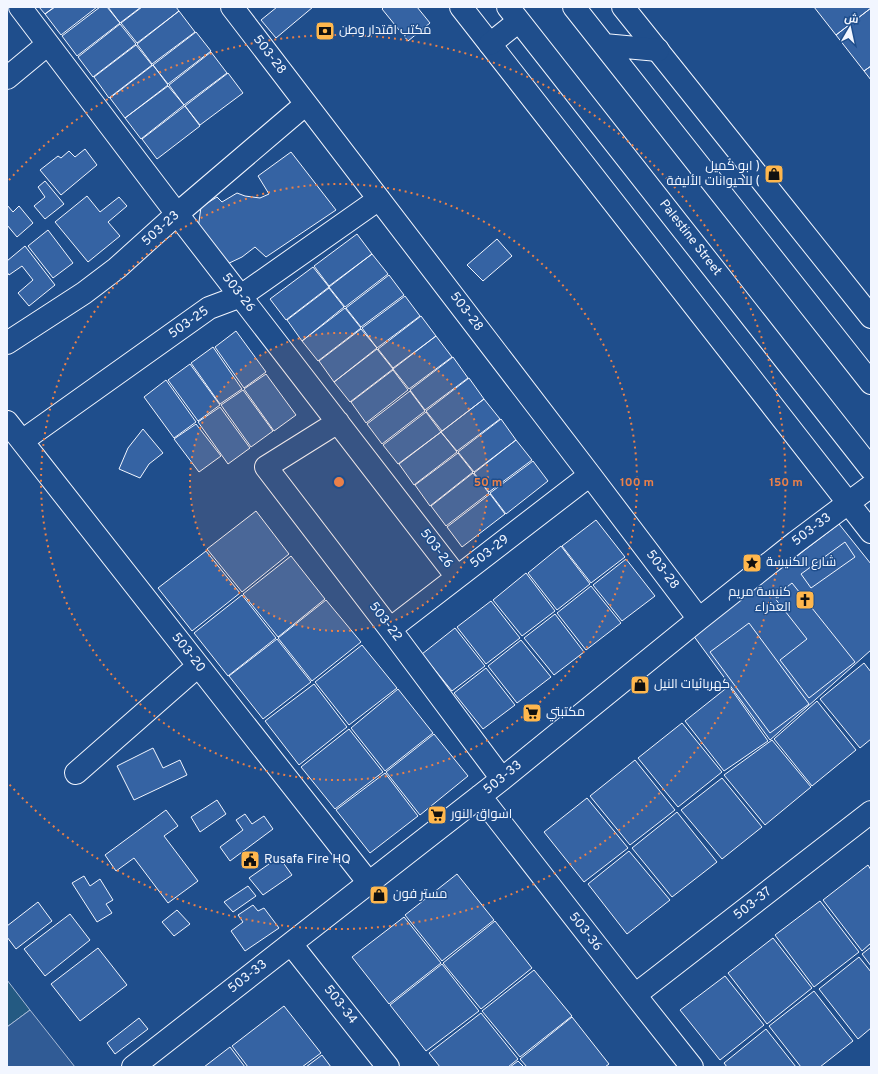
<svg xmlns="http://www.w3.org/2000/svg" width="878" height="1074" viewBox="0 0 878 1074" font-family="Overpass,Cairo,sans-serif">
<rect width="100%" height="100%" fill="#1f4e8c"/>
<path fill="#245a82" stroke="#a8bbd7" d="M7,980l23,30 -23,17z"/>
<path fill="#305b95" stroke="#a8bbd7" d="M30,1010l45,57h-68v-40z"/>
<path fill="#3563a3" stroke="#f2f6ff" d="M39,7h15l-9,7z
M55,7h42l-36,28 -16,-21z
M100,7h7l13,16 -43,33 -15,-20z
M108,7h33l-21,16z
M142,7h34l3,4 -42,32 -16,-20z
M277,7h36l-37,31 -15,-18z
M384,7h33l13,16 -22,18 -26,-32z
M814,7h57v1l-35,27z
M871,8v58l-7,5 -28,-36z
M179,11l16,21 -43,32 -15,-20z
M120,24l16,20 -43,33 -15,-20z
M196,32l15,19 -43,33 -15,-19z
M136,45l16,20 -43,33 -15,-21z
M211,52l16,21 -43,32 -15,-20z
M153,65l15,20 -43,33 -15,-20z
M871,66v14l-7,-9z
M228,73l15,20 -43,32 -15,-19z
M168,86l16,19 -43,34 -16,-21z
M185,106l15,20 -43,33 -15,-20z
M85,149l12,16 -36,30 -21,-25 18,-14 3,2 8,-7 6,6z
M291,152l45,58 -70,47 -11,-10 -13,10 -19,9 -25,-37 3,-22 16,-10 5,5 15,-9 8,3 15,2 9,-4 -11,-18z
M45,181l19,23 -19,15 -11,-13 11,-9 -7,-10z
M87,196l13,16 19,-15 8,9 -19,16 12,14 -32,26 -33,-40z
M7,205l6,7 6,-6 14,17 -16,14 -10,-12z
M48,230l25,33 -20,15 -25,-32z
M357,234l15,20 -43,32 -15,-20z
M497,239l15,17 -29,25 -16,-16z
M25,246l30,39 -26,21 -11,-13 15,-13 -11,-14 -13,9 -2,-3v-11z
M372,254l16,20 -43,33 -16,-20z
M313,267l16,20 -43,33 -16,-21z
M389,275l15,20 -43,32 -15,-19z
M329,288l15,19 -42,34 -15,-21z
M405,296l15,20 -43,32 -15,-20z
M345,308l16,20 -43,33 -16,-20z
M421,316l15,20 -43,32 -15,-19z
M361,329l16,19 -43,34 -15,-21z
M236,331l30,41 -22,16 -29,-41z
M436,336l16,21 -43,32 -16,-20z
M213,347l29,42 -22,15 -29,-41z
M377,349l16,20 -43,33 -16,-20z
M453,357l15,21 -43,32 -15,-20z
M190,364l30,41 -22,16 -30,-41z
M393,370l15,20 -42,33 -15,-21z
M266,374l30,41 -22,16 -30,-42z
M469,378l15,21 -42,32 -16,-20z
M166,380l30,42 -22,16 -30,-41z
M243,390l30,41 -22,16 -30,-42z
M410,391l15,20 -43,33 -15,-20z
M484,399l16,20 -43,32 -16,-19z
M220,407l30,41 -22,16 -30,-42z
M426,412l15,20 -43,32 -15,-19z
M501,419l15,21 -42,32 -16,-20z
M196,424l25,32 -22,16 -25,-33z
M143,429l20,24 -14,11 -9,14 -21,-9 9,-21z
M441,432l16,20 -43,33 -15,-21z
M516,440l16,20 -43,32 -15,-19z
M458,453l15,19 -43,34 -15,-21z
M533,461l15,20 -42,33 -16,-21z
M473,473l16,20 -43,33 -15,-20z
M490,494l15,20 -43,33 -15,-20z
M256,511l33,43 -47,38 -35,-43z
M596,520l29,37 -34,26 -29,-37z
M839,524l32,40v86l-101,90 -77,-105z
M845,542l10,15 -44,31 -10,-14z
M561,546l29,38 -33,26 -29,-37z
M206,551l34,42 -48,38 -34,-43z
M291,556l34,43 -47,38 -35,-43z
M626,559l29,37 -33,25 -29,-36z
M526,573l29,38 -33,25 -29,-36z
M792,583l63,79 -46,36 -29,-38 27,-21 -33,-42z
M591,586l30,37 -35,27 -29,-37z
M242,595l34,43 -48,38 -34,-43z
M326,600l35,42 -49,39 -34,-43z
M491,601l29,37 -34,26 -29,-37z
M555,614l29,38 -30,23 -30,-37z
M749,623l60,81 -39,29 -60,-81z
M455,628l30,38 -33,25 -30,-37z
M277,639l34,43 -48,37 -34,-43z
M521,640l30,37 -34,26 -29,-37z
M362,645l35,43 -48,37 -34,-43z
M864,663l7,9v67l-11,9 -40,-49z
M486,668l29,37 -32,24 -29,-36z
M314,684l33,43 -48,38 -34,-44z
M729,686l39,55 -44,30 -39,-50z
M398,689l35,44 -48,38 -34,-43z
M817,701l39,49 -44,36 -38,-47z
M682,723l40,49 -44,35 -40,-49z
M349,729l34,43 -48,37 -34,-42z
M434,734l34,42 -48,39 -34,-43z
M772,740l39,47 -46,38 -41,-50z
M153,748l10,20 17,-8 7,15 -53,25 -17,-34z
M635,760l40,50 -45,35 -40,-49z
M385,773l33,43 -48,37 -34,-43z
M722,778l40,49 -40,32 -41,-49z
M587,798l41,50 -44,34 -40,-50z
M217,800l9,14 -26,18 -9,-15z
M166,810l12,16 -14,10 34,45 -30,22 -34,-45 -18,13 -11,-16z
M677,812l40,50 -45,35 -40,-49z
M245,814l7,10 12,-8 9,13 -43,32 -10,-14 23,-17 -7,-10z
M629,851l41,49 -43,34 -39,-50z
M279,857l13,18 -29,20 -14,-17z
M868,865l3,5v73l-9,8 -39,-51z
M457,874l37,46 -52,41 -37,-46z
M84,876l6,10 10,-7 13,21 -7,4 6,9 -15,9 -25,-39z
M248,886l8,10 -23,16 -9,-10z
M820,901l39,51 -45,35 -39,-52z
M38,902l14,19 -36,28 -9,-12v-11z
M253,905l5,6 6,-3 15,20 -34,23 -14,-20 12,-9 -5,-7z
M177,910l13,14 -16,12 -12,-14z
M70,914l20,26 -45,36 -21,-27z
M404,917l37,46 -52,41 -37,-47z
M495,921l37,47 -51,41 -38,-46z
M773,938l39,50 -45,36 -39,-51z
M871,947v19l-9,-12z
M98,948l29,37 -47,36 -29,-37z
M859,957l12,15v56l-13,11 -39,-50z
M442,964l37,47 -53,40 -36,-46z
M534,970l38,46 -52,41 -38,-46z
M725,976l39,49 -44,35 -40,-50z
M814,991l39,50 -33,26h-19l-32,-41z
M284,1006l37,47 -19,14h-54l-16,-21z
M481,1013l37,46 -10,8h-68l-11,-14z
M572,1017l37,47 -4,3h-78l-7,-8z
M139,1018l9,11 -33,25 -8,-11z
M766,1029l30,38h-69l-3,-4z
M230,1047l15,20h-41z
M322,1055l9,12h-25z
M518,1061l6,6h-14z"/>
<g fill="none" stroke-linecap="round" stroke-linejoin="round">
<defs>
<path id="minor" d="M20,7l157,207 280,363
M232,7l358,468 109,144
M461,7l410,525
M623,7l248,310
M7,78l41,-34
M7,343l77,-50 33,-25 60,-54 129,-110
M7,422l362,461
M338,422l-72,45 124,162 112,150
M22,441l187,-133 32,-12 138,-97
M390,629l200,-154
M76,773l122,-107
M480,796l155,199 57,72
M291,944l97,123
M635,995l236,-183
M133,1067l369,-288 197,-160 97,-77 75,-56"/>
<path id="major" d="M508,7l363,462
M574,7l297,376
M490,44l29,-23
M604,45l54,5"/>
</defs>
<use href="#minor" stroke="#f2f6ff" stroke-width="24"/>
<use href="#major" stroke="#f2f6ff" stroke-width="24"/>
<use href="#minor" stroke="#1f4e8c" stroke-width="22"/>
<use href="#major" stroke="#1f4e8c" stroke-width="22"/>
</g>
<circle cx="339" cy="482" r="149" fill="#ea8049" fill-opacity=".12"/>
<g fill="none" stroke="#ea8049" stroke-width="2" stroke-dasharray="2 4">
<circle cx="339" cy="482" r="149"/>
<circle cx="339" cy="482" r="298"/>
<path d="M9 180A447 447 0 1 1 9 784"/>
</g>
<defs>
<symbol id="bank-square" viewBox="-11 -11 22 22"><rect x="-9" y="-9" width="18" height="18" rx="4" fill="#ffb74d" stroke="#1f4e8c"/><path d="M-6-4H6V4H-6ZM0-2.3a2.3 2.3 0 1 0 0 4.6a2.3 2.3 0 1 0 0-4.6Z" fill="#111"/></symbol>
<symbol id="shop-square" viewBox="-11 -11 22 22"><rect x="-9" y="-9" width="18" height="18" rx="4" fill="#ffb74d" stroke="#1f4e8c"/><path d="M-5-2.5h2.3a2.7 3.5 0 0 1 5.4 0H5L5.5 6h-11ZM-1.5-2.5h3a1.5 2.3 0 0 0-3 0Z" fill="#111"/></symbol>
<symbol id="sight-square" viewBox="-11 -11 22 22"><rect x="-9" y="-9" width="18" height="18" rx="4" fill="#ffb74d" stroke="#1f4e8c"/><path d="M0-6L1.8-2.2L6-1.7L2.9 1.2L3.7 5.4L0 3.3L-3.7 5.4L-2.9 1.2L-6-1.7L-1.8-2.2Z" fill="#111"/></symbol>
<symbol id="church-square" viewBox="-11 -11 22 22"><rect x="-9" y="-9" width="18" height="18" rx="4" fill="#ffb74d" stroke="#1f4e8c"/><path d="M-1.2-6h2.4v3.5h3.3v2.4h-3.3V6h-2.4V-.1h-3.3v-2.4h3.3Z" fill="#111"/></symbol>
<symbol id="supermarket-square" viewBox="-11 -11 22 22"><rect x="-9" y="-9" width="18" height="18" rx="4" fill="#ffb74d" stroke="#1f4e8c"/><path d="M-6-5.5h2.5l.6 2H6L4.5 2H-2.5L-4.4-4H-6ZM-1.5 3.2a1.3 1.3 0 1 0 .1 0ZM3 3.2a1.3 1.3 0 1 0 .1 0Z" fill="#111"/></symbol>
<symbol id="civic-square" viewBox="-11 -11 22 22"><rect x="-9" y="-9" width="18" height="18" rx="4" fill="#ffb74d" stroke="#1f4e8c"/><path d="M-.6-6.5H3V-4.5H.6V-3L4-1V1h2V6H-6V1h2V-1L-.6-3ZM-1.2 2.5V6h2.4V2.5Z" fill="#111"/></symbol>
</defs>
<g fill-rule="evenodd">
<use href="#bank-square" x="314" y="20" width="22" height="22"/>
<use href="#shop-square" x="763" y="163" width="22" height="22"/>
<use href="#sight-square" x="741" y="552" width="22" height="22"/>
<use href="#church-square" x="794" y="589" width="22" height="22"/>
<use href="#shop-square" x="629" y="674" width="22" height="22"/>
<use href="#supermarket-square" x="521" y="702" width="22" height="22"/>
<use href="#supermarket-square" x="426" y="804" width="22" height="22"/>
<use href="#civic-square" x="239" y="849" width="22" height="22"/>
<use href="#shop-square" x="368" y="884" width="22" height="22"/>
</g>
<g text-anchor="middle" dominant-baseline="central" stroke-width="3" stroke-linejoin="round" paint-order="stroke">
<g font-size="13" fill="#f2f6ff" stroke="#1f4e8c" text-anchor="start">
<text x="339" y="31">مكتب اقتدار وطن</text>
<text x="760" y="167" text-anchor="end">ابو كُميل )<tspan x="760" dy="15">للحيوانات الأليفة (</tspan></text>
<text x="766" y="563">شارع الكنيسة</text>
<text x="791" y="593" text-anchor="end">كنيسة مريم<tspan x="791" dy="15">العذراء</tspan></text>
<text x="654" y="685">كهربائيات النيل</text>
<text x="546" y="713">مكتبتي</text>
<text x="451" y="815">اسواق النور</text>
<text x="264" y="860">Rusafa Fire HQ</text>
<text x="393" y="895">مستر فون</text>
</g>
<g font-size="13" fill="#f2f6ff" stroke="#1f4e8c">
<text transform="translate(269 55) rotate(53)">503-28</text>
<text transform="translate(161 229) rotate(-42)">503-23</text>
<text transform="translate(690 238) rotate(52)">Palestine Street</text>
<text transform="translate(238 293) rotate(52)">503-26</text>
<text transform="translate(466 312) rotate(53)">503-28</text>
<text transform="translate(189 323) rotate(-35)">503-25</text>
<text transform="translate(812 530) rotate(-37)">503-33</text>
<text transform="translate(436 549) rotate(53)">503-26</text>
<text transform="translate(490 552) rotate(-38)">503-29</text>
<text transform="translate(662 570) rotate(53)">503-28</text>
<text transform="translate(385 622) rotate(53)">503-22</text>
<text transform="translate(188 653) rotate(52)">503-20</text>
<text transform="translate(503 778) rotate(-39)">503-33</text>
<text transform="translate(753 904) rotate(-38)">503-37</text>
<text transform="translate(585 932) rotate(52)">503-36</text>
<text transform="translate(248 977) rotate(-38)">503-33</text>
<text transform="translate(340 1005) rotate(52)">503-34</text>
</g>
</g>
<circle cx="339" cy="482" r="6" fill="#ea8049" stroke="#1f4e8c" stroke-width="2"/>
<g font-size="12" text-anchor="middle" font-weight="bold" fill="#ea8049" stroke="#1f4e8c" stroke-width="3" stroke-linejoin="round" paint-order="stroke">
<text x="488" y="486">50 m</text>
<text x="637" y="486">100 m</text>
<text x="786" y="486">150 m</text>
</g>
<rect width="878" height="1074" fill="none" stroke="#f2f6ff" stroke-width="16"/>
<g transform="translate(850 28) rotate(9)" stroke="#1f4e8c" stroke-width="3" paint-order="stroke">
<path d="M0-3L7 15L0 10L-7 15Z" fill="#f2f6ff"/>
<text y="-6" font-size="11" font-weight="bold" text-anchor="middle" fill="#f2f6ff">ش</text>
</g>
</svg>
